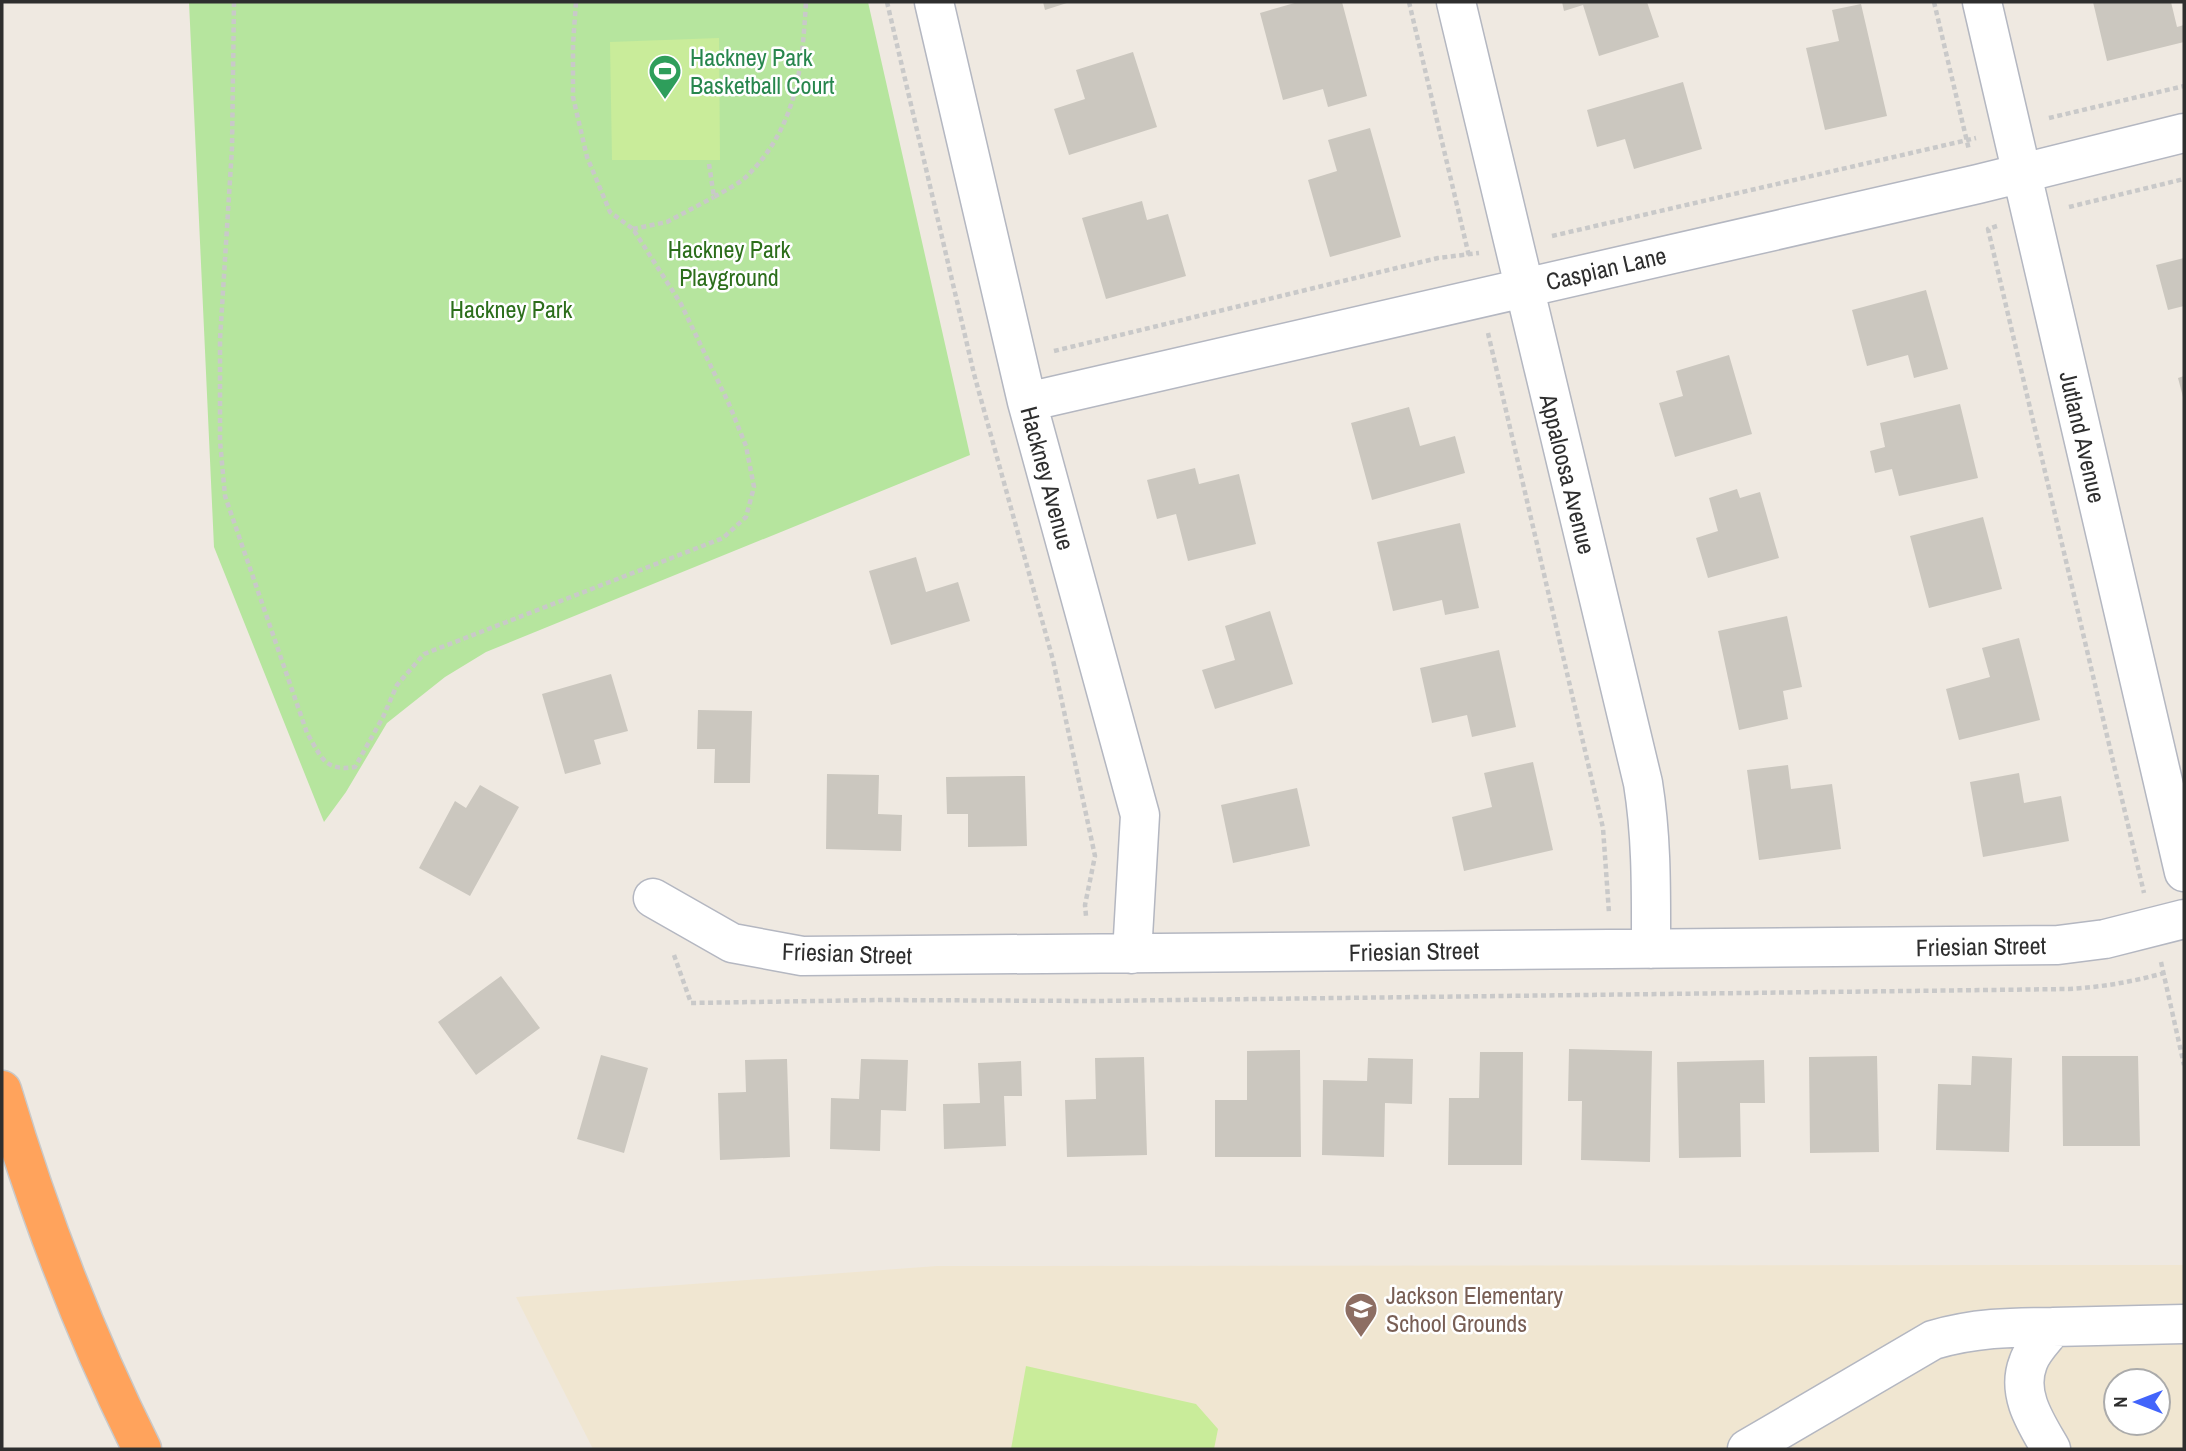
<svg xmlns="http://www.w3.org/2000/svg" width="2186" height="1451" viewBox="0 0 2186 1451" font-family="'Archivo Narrow',sans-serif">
<rect width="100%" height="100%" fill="#efe9e1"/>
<path fill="#f0e6d1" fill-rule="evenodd" d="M2184,1265v184h-1591l-77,-152 421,-31zM2116,1381h42v42h-42z"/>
<path fill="#b6e59e" d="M189,2h679l102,453 -484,197 -41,25 -58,46 -41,69 -22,30 -110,-275z"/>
<path fill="#c9ec9a" d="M719,38l1,122h-108l-2,-118z
M1026,1366l170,38 22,25 -4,20h-203z"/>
<path fill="#cbc7bf" d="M1043,2h27l-25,8z
M1298,2h44l25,94 -39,11 -5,-18 -40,11 -23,-87z
M1562,2h85l12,35 -60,19 -16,-51 -19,6z
M2093,2h78l6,25 7,-2v17l-77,19z
M1861,4l26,112 -62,14 -19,-82 33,-7 -7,-31z
M1133,52l24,75 -88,28 -15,-46 31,-10 -9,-29z
M1683,82l19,67 -68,20 -9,-30 -28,8 -10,-37z
M1370,128l31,109 -71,20 -22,-77 29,-9 -9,-31z
M1142,201l5,19 21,-6 18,62 -80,23 -24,-81z
M2184,258v48l-16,4 -12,-45z
M1926,290l22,79 -34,9 -6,-23 -41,11 -15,-56z
M1729,355l23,79 -77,23 -16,-54 24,-7 -7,-25z
M2184,376v21h-1l-5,-19z
M1960,404l18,74 -79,18 -7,-27 -17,4 -5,-22 15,-4 -5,-24z
M1409,407l11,39 35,-10 10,37 -93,27 -21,-77z
M1195,468l4,16 40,-10 17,70 -68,17 -12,-47 -19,5 -10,-39z
M1737,489l3,9 20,-6 19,66 -71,20 -12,-40 22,-7 -9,-33z
M1983,517l19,72 -73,19 -19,-72z
M1460,523l19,85 -34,7 -3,-15 -49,11 -16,-69z
M916,557l10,35 32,-10 12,39 -79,24 -22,-74z
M1270,611l23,73 -78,25 -13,-39 33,-10 -10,-34z
M1787,616l15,71 -19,4 5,28 -49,11 -21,-99z
M2019,638l21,82 -81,20 -13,-51 44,-12 -8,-29z
M1499,650l17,77 -44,10 -5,-22 -35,8 -12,-55z
M611,674l17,57 -34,9 7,24 -36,10 -23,-80z
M698,710l54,1 -2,72h-36l1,-34h-18z
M1533,762l20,88 -89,21 -12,-54 40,-10 -8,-34z
M1788,765l3,24 41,-5 9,65 -82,11 -12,-90z
M2019,773l5,30 37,-7 8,45 -86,16 -13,-75z
M827,774l52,1 -1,39 24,1 -1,36 -75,-2z
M1025,776l2,70 -59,1v-33h-21l-1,-37z
M480,785l39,22 -49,89 -51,-28 36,-67 11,7z
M1297,788l13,58 -77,17 -12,-58z
M501,976l39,52 -64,47 -38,-53z
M1569,1049l83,2 -2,111 -69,-2 1,-59h-14z
M1300,1050l1,107h-86v-57h32v-49z
M1480,1052h43l-1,113h-74l1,-67h30z
M601,1055l47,13 -24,85 -47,-14z
M1877,1056l2,96 -69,1 -1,-96z
M1972,1056l40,2 -3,94 -73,-2 2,-66 33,1z
M2062,1056h76l2,90h-77z
M1144,1057l3,98 -80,2 -2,-57 31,-1 -1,-41z
M1368,1058l45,1 -1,45 -27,-1 -1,54 -62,-2 1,-75 44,1z
M787,1059l3,98 -70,3 -2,-67 28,-1 -1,-32z
M861,1059l47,1 -2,51 -25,-1 -1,41 -50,-2 1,-51 28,1z
M1764,1060l1,43h-25l1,54 -62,1 -2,-96z
M1021,1061l1,35h-18l2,50 -62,3 -1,-45 37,-1 -2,-40z"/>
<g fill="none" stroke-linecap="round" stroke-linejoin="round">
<defs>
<path id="minor" d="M934,2l93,400 113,413 -8,139
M1456,2l187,781c9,56 8,110 8,166
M1982,2l202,870
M1027,402l951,-218 206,-51
M653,898l79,45 70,13 1256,-11 47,-6 79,-20
M1747,1449l186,-109c40,-12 78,-13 120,-13
M2051,1449c-15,-26 -35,-55 -23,-86 4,-13 17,-25 25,-36l131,-3"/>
<path id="highway" d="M2,1090c37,124 82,243 140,359"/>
</defs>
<use href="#minor" stroke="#b4b7c1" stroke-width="41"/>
<use href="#highway" stroke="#c9c9c9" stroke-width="41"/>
<path stroke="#c9c9c9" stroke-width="4.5" stroke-dasharray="5 3.5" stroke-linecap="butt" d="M234,2l-2,146 -12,191v102l5,55 82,237c14,23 17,39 48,34l28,-50 14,-32 27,-31 299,-116 23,-21 8,-30 -8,-41 -17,-42 -48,-100 -48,-75 -23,-17 -23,-55 -14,-60v-53l3,-42
M887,2l87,372 79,286 42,196 -10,49 1,11
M1409,2l60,254
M1934,2l35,148
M2049,118l135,-32
M709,164l5,33c10,-6 23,-12 32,-20 51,-50 56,-108 60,-175
M2069,207l115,-28
M1997,226l-9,3 156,664
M633,229l34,-7 47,-25
M1552,236l424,-98
M1488,333l115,495 6,85
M1054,351l384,-93 41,-5
M674,955l17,48 188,-3 216,1 974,-12c33,-2 63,-7 95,-16
M2161,962l23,103"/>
<use href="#minor" stroke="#fff" stroke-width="38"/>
<use href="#highway" stroke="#ffa35c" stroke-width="38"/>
</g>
<defs>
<symbol id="stadium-pin" viewBox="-11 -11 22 30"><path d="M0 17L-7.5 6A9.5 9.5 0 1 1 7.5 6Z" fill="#2e9e5b" stroke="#fff"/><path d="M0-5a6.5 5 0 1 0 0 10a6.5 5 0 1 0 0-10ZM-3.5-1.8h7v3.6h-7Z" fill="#fff"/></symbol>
<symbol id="school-pin" viewBox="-11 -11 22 30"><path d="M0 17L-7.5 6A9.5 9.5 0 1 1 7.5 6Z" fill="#8d6e63" stroke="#fff"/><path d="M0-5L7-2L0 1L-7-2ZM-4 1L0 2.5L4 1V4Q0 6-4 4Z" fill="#fff"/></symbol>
</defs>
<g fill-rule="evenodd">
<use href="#stadium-pin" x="646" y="52" width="38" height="52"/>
<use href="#school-pin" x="1342" y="1290" width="38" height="52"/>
</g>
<g text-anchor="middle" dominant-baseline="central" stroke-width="5" stroke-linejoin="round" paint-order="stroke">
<g font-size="24" fill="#27864d" stroke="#fff" text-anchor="start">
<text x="690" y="57">Hackney Park<tspan x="690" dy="28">Basketball Court</tspan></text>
</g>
<g font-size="24" fill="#2c6e1b" stroke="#fff">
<text x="729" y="249">Hackney Park<tspan x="729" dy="28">Playground</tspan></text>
<text x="511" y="309">Hackney Park</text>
</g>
<g font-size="24" fill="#2e2e2e" stroke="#fff">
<text transform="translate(1606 268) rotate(-13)">Caspian Lane</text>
<text transform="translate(2083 437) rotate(77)">Jutland Avenue</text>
<text transform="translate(1568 474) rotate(76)">Appaloosa Avenue</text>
<text transform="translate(1048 478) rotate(75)">Hackney Avenue</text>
<text transform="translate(1981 946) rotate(-1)">Friesian Street</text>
<text transform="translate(1414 951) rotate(-1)">Friesian Street</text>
<text transform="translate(847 953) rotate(2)">Friesian Street</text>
</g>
<g font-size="24" fill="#785e54" stroke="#fff" text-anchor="start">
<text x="1386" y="1295">Jackson Elementary<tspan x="1386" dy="28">School Grounds</tspan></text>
</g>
</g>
<rect width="2186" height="1451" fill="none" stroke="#2e2e2e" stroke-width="7"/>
<g transform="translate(2137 1402) rotate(270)"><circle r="33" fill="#ffffff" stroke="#ababab" stroke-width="2"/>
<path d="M0-5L12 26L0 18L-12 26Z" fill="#4264fb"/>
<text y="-10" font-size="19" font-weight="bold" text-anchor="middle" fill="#2e2e2e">N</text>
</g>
</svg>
